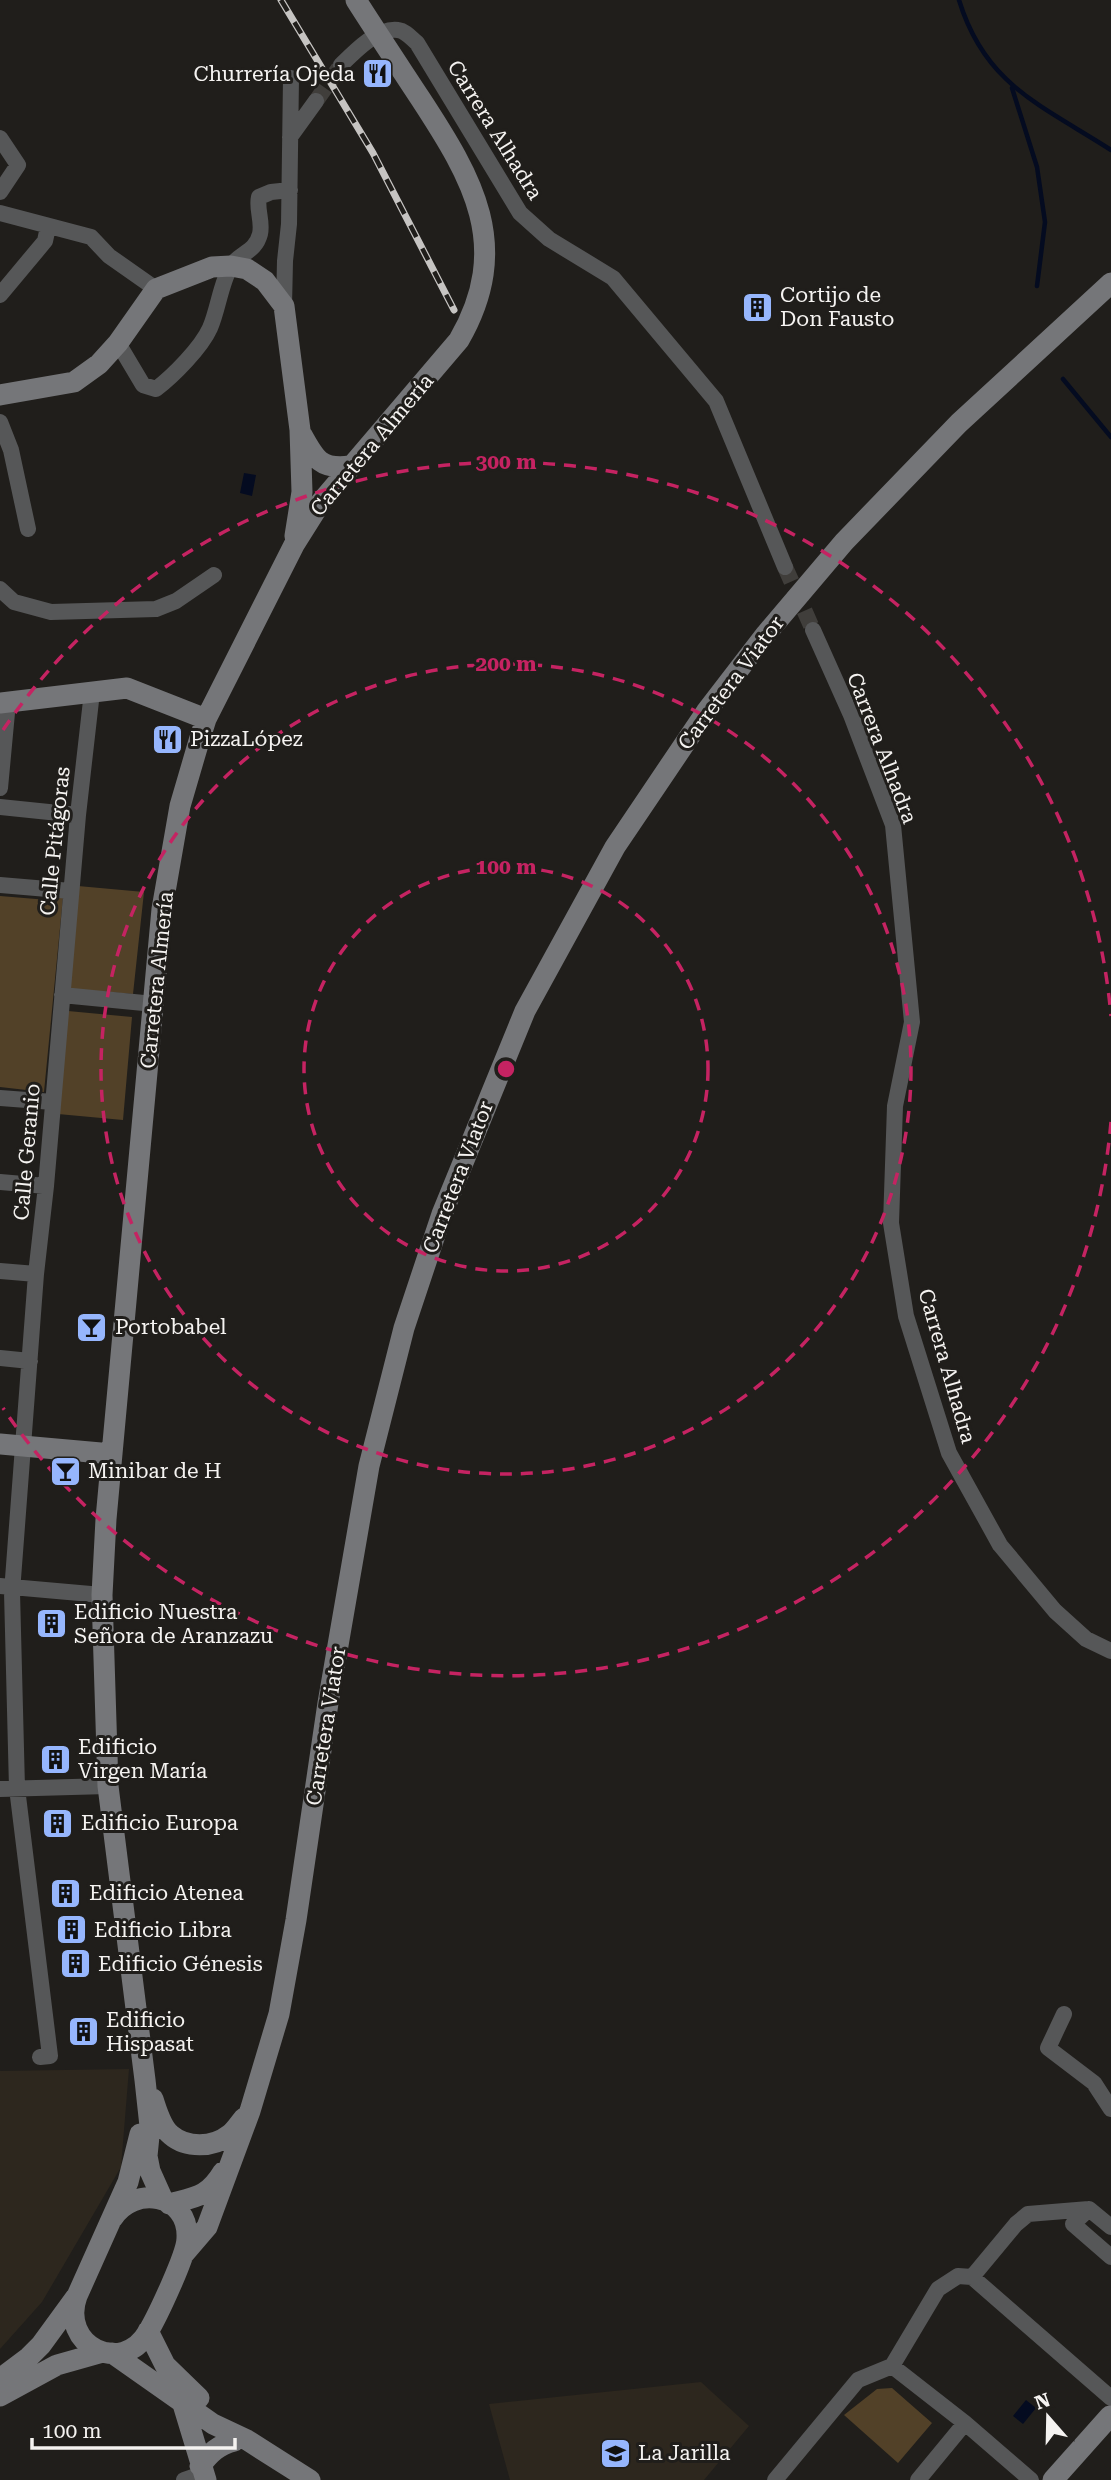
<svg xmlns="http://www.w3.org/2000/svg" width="1111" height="2480" viewBox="0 0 1111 2480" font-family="'Roboto Serif',serif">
<rect width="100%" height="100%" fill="#201e1b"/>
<path fill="#2d271e" d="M129,2069l-8,98 -79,135 -42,47v-278z
M701,2382l48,44 -45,54h-194l-21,-76z"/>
<path fill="#524128" d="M78,886l66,6 -11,102 -62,-5 -2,-3z
M0,896l48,4 15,-3 -19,195 -44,-5z
M68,1011l64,6 -9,103 -65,-6z
M892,2388l40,35 -34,40 -54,-48 33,-26z"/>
<path fill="#040b20" d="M244,473l12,2 -4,21 -12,-3z
M1026,2400l10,8 -13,16 -10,-8z"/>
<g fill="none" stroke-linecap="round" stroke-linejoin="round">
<path stroke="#040b20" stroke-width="4.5" d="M959,0c26,85 82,105 152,150
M1012,88l25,79 8,55 -8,64
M1063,379l48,58"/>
<path stroke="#403e3b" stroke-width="16" stroke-dasharray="16 8" stroke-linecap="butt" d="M316,101l25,-36
M785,567l28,63"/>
<path stroke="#565758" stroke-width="16" d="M341,65c13,-13 37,-38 57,-35 8,1 13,8 19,13l103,170 29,26 64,39 103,123 69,166
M290,137l26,-36
M0,138l18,27 -18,27
M0,213l91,24 18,19 47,33
M0,295l45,-54 3,-14
M284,306l1,-45 4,-37 2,-146
M118,343l25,42 13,4c17,-13 45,-41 54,-61 8,-18 11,-46 21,-62 9,-14 24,-13 29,-32 3,-13 -4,-25 -1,-37l12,-5 19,-2
M0,422l11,28 17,79
M0,589l14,13 37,10 105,-3 20,-8 38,-26
M813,630l38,85 42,110 19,197 -17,84 -4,117 15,93 43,137 51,92 55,66 31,28 25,12
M0,788l8,-86
M0,807l78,8
M0,885l71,6
M62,995l92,9
M0,1098l53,4
M0,1182l46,4
M0,1271l36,3
M0,1358l30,3
M0,1586l102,9
M0,1789l108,-3
M1064,2014l-16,34 46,35 17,26
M40,2057l10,-1 -33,-268 -5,-196 24,-318 10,-88 32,-371 14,-123
M1089,2209l-16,15 38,33
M1089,2209l22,18
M972,2277l44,-53 12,-10 61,-5
M892,2366l73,57 66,57
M184,2480l20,-7
M775,2480l83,-100 34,-14 46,-77 20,-13 14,1 139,121
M918,2480l47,-57"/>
<path stroke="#757679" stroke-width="21" d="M0,395l74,-13 25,-18 19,-21 38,-54 56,-22 19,-1 16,3 18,12 19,25 16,124 2,62 -7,44
M302,435c13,24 19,35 48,31
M0,703l127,-15 79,31
M0,1444l112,10
M153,2099c4,12 8,28 18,36 15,13 42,13 58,0 6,-4 10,-11 15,-17
M163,2200l-13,-29 -3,-15 3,-30 -5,-46 -37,-294 -6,-191 4,-76 56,-610 18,-103 19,-65 7,-22 88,-174 27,-43 138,-162c54,-94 14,-161 -39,-242 -21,-32 -43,-65 -64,-98
M169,2204c27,-7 39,-7 54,-32
M112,2219c22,-35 77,-25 75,19 0,16 -30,79 -39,94 -26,45 -89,13 -71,-36l51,-114 12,-48
M183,2255l24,-28 43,-116 29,-97 17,-94 32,-217 41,-237 35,-138 38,-114 83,-203 90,-164 91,-135 60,-78 78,-92 115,-119 152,-140
M148,2331l17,34 34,33
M112,2353l101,71 34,16 63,40
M0,2379l29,-22 12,-12 35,-48
M0,2396l57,-31 46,-13
M182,2401l24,79
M200,2466c10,-13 18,-21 34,-25
M1053,2480l57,-64"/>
<defs>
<path id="rail" d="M281,0l92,153 81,157"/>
</defs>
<use href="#rail" stroke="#c6c4c2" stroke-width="7"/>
<use href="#rail" stroke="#201e1b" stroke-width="4.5" stroke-dasharray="13" stroke-linecap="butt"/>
</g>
<g fill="none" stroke="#c52362" stroke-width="3.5" stroke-dasharray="12 9">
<circle cx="506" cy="1069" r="202"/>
<circle cx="506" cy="1069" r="405"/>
<path d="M1111 1122A607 607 0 0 1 3 1408M3 730A607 607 0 0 1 1111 1016"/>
</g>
<defs>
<symbol id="restaurant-square" viewBox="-11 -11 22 22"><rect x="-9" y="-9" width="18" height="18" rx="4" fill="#96b6fd" stroke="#201e1b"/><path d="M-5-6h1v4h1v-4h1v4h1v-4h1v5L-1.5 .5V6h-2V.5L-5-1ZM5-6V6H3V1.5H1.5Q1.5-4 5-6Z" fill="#111"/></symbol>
<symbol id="building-square" viewBox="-11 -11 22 22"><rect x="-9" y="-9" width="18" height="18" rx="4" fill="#96b6fd" stroke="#201e1b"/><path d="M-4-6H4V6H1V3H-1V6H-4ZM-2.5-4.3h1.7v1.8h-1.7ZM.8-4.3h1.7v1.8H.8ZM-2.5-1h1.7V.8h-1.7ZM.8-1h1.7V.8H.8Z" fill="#111"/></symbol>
<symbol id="bar-square" viewBox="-11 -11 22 22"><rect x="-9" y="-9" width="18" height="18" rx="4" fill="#96b6fd" stroke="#201e1b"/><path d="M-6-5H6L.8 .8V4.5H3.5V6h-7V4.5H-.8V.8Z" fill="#111"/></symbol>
<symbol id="school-square" viewBox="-11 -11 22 22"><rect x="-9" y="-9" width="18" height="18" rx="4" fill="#96b6fd" stroke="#201e1b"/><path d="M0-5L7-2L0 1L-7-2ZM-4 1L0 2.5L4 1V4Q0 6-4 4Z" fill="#111"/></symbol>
</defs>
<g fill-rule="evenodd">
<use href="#restaurant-square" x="360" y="56" width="35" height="35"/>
<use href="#building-square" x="740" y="290" width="35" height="35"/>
<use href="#restaurant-square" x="150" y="722" width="35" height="35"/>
<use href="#bar-square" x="74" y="1310" width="35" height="35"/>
<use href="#bar-square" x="48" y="1454" width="35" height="35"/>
<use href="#building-square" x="34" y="1606" width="35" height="35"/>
<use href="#building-square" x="38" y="1742" width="35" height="35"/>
<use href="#building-square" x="40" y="1806" width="35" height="35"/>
<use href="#building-square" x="48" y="1876" width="35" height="35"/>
<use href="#building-square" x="54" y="1912" width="35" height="35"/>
<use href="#building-square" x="58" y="1946" width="35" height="35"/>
<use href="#building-square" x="66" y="2014" width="35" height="35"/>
<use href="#school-square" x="598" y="2436" width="35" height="35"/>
</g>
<g text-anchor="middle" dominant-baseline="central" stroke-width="6" stroke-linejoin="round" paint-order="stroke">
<g font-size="21" fill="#f5f3f1" stroke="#201e1b" text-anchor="start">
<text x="355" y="74" text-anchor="end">Churrería Ojeda</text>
<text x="780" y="295">Cortijo de<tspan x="780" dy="24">Don Fausto</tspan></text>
<text x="190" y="739">PizzaLópez</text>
<text x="115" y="1327">Portobabel</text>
<text x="88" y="1471">Minibar de H</text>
<text x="74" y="1612">Edificio Nuestra<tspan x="74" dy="24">Señora de Aranzazu</tspan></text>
<text x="78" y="1747">Edificio<tspan x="78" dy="24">Virgen María</tspan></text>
<text x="81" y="1823">Edificio Europa</text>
<text x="89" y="1893">Edificio Atenea</text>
<text x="94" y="1930">Edificio Libra</text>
<text x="98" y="1964">Edificio Génesis</text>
<text x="106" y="2020">Edificio<tspan x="106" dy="24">Hispasat</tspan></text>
<text x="638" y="2453">La Jarilla</text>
</g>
<g font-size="21" fill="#f5f3f1" stroke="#201e1b">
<text transform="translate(495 130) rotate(58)">Carrera Alhadra</text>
<text transform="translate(372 445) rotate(-50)">Carretera Almería</text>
<text transform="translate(731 683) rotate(-53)">Carretera Viator</text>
<text transform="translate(882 748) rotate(69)">Carrera Alhadra</text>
<text transform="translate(55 841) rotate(-84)">Calle Pitágoras</text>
<text transform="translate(157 980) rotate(-84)">Carretera Almería</text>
<text transform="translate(27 1152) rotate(-85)">Calle Geranio</text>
<text transform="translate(458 1177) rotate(-69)">Carretera Viator</text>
<text transform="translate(947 1366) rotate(74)">Carrera Alhadra</text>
<text transform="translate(326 1726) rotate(-81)">Carretera Viator</text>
</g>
</g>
<circle cx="506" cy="1069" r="10" fill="#c52362" stroke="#201e1b" stroke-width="3.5"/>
<g font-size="21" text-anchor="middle" font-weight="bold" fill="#c52362" stroke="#201e1b" stroke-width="6" stroke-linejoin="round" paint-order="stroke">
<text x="506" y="469">300 m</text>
<text x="506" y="671">200 m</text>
<text x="506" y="874">100 m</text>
</g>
<g transform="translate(1048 2417) rotate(340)" stroke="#201e1b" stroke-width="5" paint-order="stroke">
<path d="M0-5L12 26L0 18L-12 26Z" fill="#f5f3f1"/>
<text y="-10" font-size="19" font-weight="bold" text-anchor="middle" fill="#f5f3f1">N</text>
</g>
<path d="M32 2438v10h203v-10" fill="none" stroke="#f5f3f1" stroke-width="3.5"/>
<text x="42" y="2438" font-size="21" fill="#f5f3f1" stroke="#201e1b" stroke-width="5" paint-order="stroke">100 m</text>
</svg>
